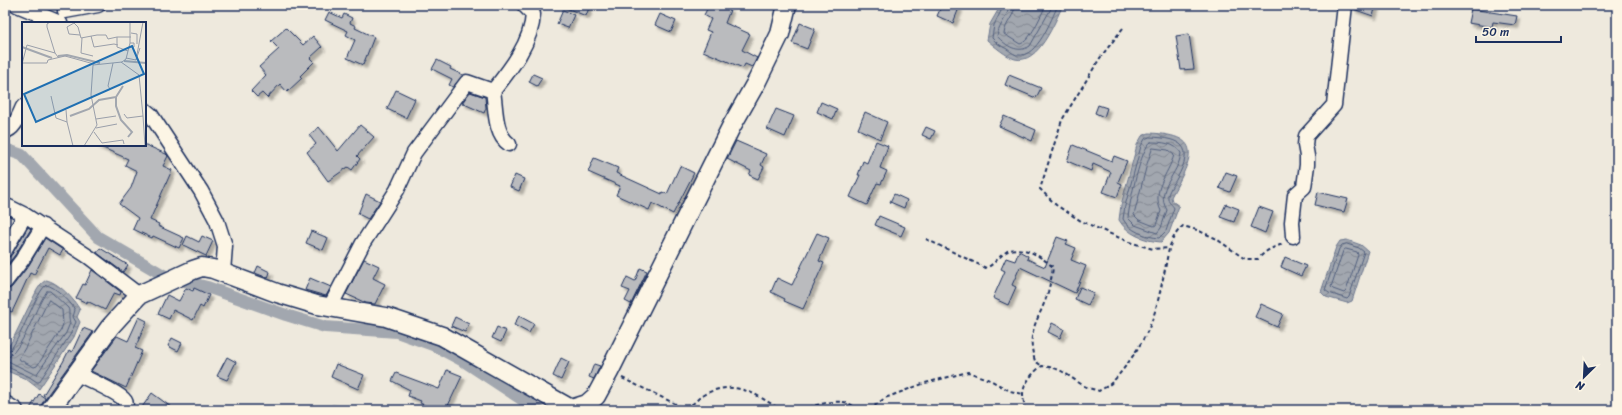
<svg xmlns="http://www.w3.org/2000/svg" width="1622" height="415" viewBox="0 0 1622 415" font-family="Sriracha,sans-serif">
<defs>
<pattern id="water-waves" width="16" height="10" patternUnits="userSpaceOnUse"><rect width="16" height="10" fill="#a2a7af"/><path d="M0 5q4-4 8 0t8 0" fill="none" stroke="#838892"/></pattern>
<filter id="shadow"><feDropShadow dx="3.5" dy="3.5" stdDeviation="1" flood-color="#0004"/></filter>
</defs>
<rect width="100%" height="100%" fill="#eee9dd"/>
<filter id="ink" filterUnits="userSpaceOnUse"><feTurbulence type="fractalNoise" baseFrequency=".025" numOctaves="2"/><feDisplacementMap in="SourceGraphic" scale="8" xChannelSelector="R" yChannelSelector="G"/><feConvolveMatrix kernelMatrix="1 2 1 2 8 2 1 2 1" color-interpolation-filters="sRGB"/></filter>
<g filter="url(#ink)">
<path fill="url(#water-waves)" stroke="#6c778f" d="M1001,5h62c-8,16 -24,60 -48,54 -8,-2 -21,-13 -28,-19l3,-16z
M1149,133c59,2 41,28 22,64l1,4 7,5 -10,27 -8,9c-16,-1 -34,-8 -42,-22l2,-15 16,-60 5,-9z
M1347,240l14,5 7,6 -16,50 -5,2 -21,-6 -5,-5 15,-45 4,-6z
M46,280c12,2 28,19 34,30l-3,7 3,5 -6,15 -35,52 -13,-10 -21,-9v-19l7,-10 25,-51 4,-6z
M332,405l57,5h-60z"/>
<g fill="none" stroke-linecap="round" stroke-linejoin="round">
<path stroke="#515f7e" stroke-width="1" d="M1004,5l-10,20 -2,13c4,5 9,8 15,11 3,2 7,6 11,6 19,3 33,-35 40,-50
M1009,5c0,11 -10,19 -12,31 9,10 21,18 33,10l23,-41
M1015,5c0,11 -10,18 -11,29l16,10c10,-2 21,-29 26,-39
M1150,137c32,1 45,10 27,41 -3,6 -10,14 -9,20 0,5 4,6 6,10l-8,23 -7,7c-12,-1 -30,-7 -36,-19l2,-13 16,-60 4,-7z
M1151,142c11,0 24,1 30,11 -2,22 -27,36 -14,57l-6,18 -4,5 -22,-8 -7,-7c1,-13 13,-72 23,-76z
M1153,148l15,2 6,5c-6,20 -23,35 -13,56l-5,14 -2,1 -15,-6 -5,-5 13,-51z
M1347,244l12,4 5,4 -15,45 -2,2 -18,-6 -4,-3 14,-41 3,-4z
M1346,249l11,3 1,3 -12,36 -2,2 -11,-4 -2,-2 12,-36z
M47,291h3l18,17c2,3 0,10 2,15l-4,10 -30,42 -28,-14 -1,-2c20,-17 25,-46 40,-68z
M49,300l13,10 1,14 -2,6 -24,36 -3,1 -14,-7 -1,-2 6,-10z
M5,353c13,-2 28,-57 41,-68 9,1 25,17 29,25l-2,7 3,5 -6,13 -31,47h-2l-9,-6 -23,-10"/>
<path stroke="#a2a7af" stroke-width="12" d="M5,149l17,6 76,82 67,39 42,11 79,28 39,12 72,5 36,13 32,17 73,48"/>
</g>
<path fill="#babbbe" stroke="#1b2f5e" filter="url(#shadow)" d="M559,5h31l-4,11z
M709,5l9,4 2,-4 10,5 -5,13 25,11 -8,16 15,8 -5,9 -7,-3 -2,4 -40,-17 8,-19 -5,-2 5,-11 -7,-4z
M942,5h10l7,3 -6,15 -16,-7z
M1353,5h23l-3,11 -20,-7z
M1471,9l46,7 -2,9 -22,-3 -1,5 -24,-4z
M563,10l11,5 -6,13 -11,-4z
M329,12l13,6 2,-4 8,4 -2,5 6,3 -1,2 19,9 -11,28 -16,-7 8,-18 -9,-5 2,-4 -23,-11z
M660,14l16,7 -5,11 -16,-7z
M800,23l15,6 -8,20 -15,-6z
M286,28l17,17 10,-9 9,11 -12,11 4,4 -14,14 2,2 -15,14 -7,-8 -13,14 -5,-5 -5,4 -6,-6 15,-16 -7,-8 20,-18 -8,-8z
M1189,34l5,35 -13,1 -5,-34z
M437,60l14,7 -1,2 13,6 -10,12 -4,-2 3,-6 -20,-10z
M533,74l9,4 -5,8 -8,-4z
M1009,75l32,13 -5,10 -31,-13z
M396,90l19,9 -9,19 -19,-9z
M470,92l15,5 1,11 -2,5 -22,-10z
M821,102l16,7 -4,10 -16,-7z
M1098,105l9,3 -3,9 -9,-4z
M776,109l18,7 -9,21 -18,-8z
M865,112l22,10 -7,17 -22,-10z
M1004,116l32,14 -4,11 -33,-15z
M360,125l14,12 -17,19 3,3 -8,11 -4,-3 -20,14 -21,-29 9,-8 -7,-9 10,-8 19,24z
M926,127l9,4 -4,8 -9,-4z
M736,141l30,13 -5,11 3,2 -6,12 -9,-4 2,-4 -24,-12z
M876,141l12,5 -8,22 7,3 -6,13 -4,-1 -10,22 -17,-8 10,-22h-2l5,-14 4,2z
M96,145h50l20,9 2,2 -5,10 9,4 -22,50 9,4 -1,2 26,12 -5,10 -26,-12 -1,2 -19,-9 5,-11 -19,-14 12,-16 6,-17 -12,-6 3,-6z
M1073,145l39,16 2,-5 13,5 -9,21 4,2 -5,13 -14,-5 8,-20 -18,-8 -2,7 -24,-10z
M594,158l24,10 -2,5 46,21v-2l5,2 13,-28 14,7 -21,41 -21,-11 -3,7 -33,-15 4,-9 -32,-14z
M1226,172l11,4 -7,16 -11,-4z
M515,175l9,4 -5,12 -9,-4z
M1318,192l30,7 -4,13 -29,-7z
M366,194l14,7 -12,18 -10,-5z
M894,194l13,6 -3,8 -14,-6z
M1226,204l13,5 -5,13 -14,-5z
M1259,207l14,5 -8,21 -14,-6z
M879,216l26,11 -4,9 -26,-11z
M28,227l3,2 -16,26 -8,10 -2,-1v-6l7,-4z
M311,231l17,7 -5,12 -17,-7z
M817,233l12,5 -10,23 5,2 -21,46 -19,-8 1,-2 -14,-7 6,-14 15,7z
M187,236l12,6 3,-6 11,5 -7,15 -23,-11z
M1057,237l11,4 -2,3 10,4 -5,12 15,6 -11,27 -55,-26 -8,18 4,2 -8,18 -15,-7 12,-27 -4,-2 5,-11 9,3 4,-10 9,5 -1,3 18,8z
M45,238l18,12 -3,5 -12,-7 -14,27 -4,-2 -18,39 -7,-3v-14l2,-5 5,-3 17,-22z
M100,248l28,17 -5,7 -26,-19z
M1285,257l21,9 -5,10 -20,-9z
M364,259l15,7 -6,12 12,6 -10,20 -9,-1 -20,-9z
M258,266l12,6 -2,6 -13,-5z
M640,268l7,3 -16,33 -6,-3 5,-10 -8,-3 5,-11 8,4z
M92,270l29,22 -1,3 -6,-2 -9,17 -18,-9v2l-11,-5 7,-14 2,1z
M310,278l21,9 -5,9 -21,-6z
M1080,287l14,6 -6,12 -13,-6z
M186,288l7,3 1,-3 15,7 -6,13 -3,-2 -7,14 -20,-10 -4,9 -11,-5 9,-19 12,6z
M1261,304l22,10 -6,13 -22,-10z
M519,316l15,8 -5,9 -15,-8z
M139,317l8,4 -12,27 7,3 -16,37 -35,-17 26,-35 11,5z
M455,317l14,7 -4,8 -14,-6z
M1052,323l12,6 -4,9 -12,-6z
M497,327l9,4 -5,11 -9,-4z
M83,328l10,4 -47,65 -3,-2 20,-33 6,-12 3,2z
M172,338l10,5 -4,8 -10,-5z
M227,357l9,5 -9,18 -10,-4z
M561,358l8,4 -8,18 -8,-4z
M336,364l28,11 -6,14 -27,-12z
M594,364l6,2 -6,13 -5,-2z
M447,370l15,6 -16,34h-11l-15,-7 1,-2 -13,-5 2,-6 -18,-9 4,-8 43,16z
M152,393l23,17h-35z
M39,394l6,4 -5,12h-11z"/>
<g fill="none" stroke-linecap="round" stroke-linejoin="round">
<defs>
<path id="minor" d="M17,5l43,18
M65,11l33,-6
M493,91c3,16 1,43 16,53
M145,110l6,5 50,76 16,30 8,25 -2,26
M5,131c10,-2 14,-16 18,-24
M5,207h4l16,8
M1293,236l-1,-14 3,-27 9,-8 3,-22v-9l-2,-11 1,-9 28,-31 11,-100
M5,250l20,-35 64,42 50,38
M5,282l17,-22 21,-34
M330,307l33,-64 34,-53 17,-37 53,-71 26,9c17,-21 39,-49 40,-77l-9,-9
M75,373c10,5 45,20 50,28 2,3 0,6 0,9
M5,403l11,7"/>
<path id="major" d="M50,410l60,-83 29,-32 54,-25 9,-3 11,2 64,24 40,12 69,12 56,19 129,73 16,-5 9,-8 13,-24 122,-245 26,-46 23,-47 7,-29"/>
</defs>
<use href="#minor" stroke="#1b2f5e" stroke-width="17"/>
<use href="#major" stroke="#1b2f5e" stroke-width="21"/>
<path stroke="#1b2f5e" stroke-width="2" stroke-dasharray="4 3" stroke-linecap="butt" d="M1123,28l-23,30 -38,62 -22,69 16,16 25,16 48,21 24,7 16,-1
M926,239l60,29c9,-4 12,-11 20,-16 15,-9 36,5 47,15 -1,9 -3,17 -5,25 -8,28 -23,38 -13,69l7,5
M622,378l62,30c12,-4 12,-9 21,-14 30,-15 51,0 76,16
M802,410c13,-5 32,-11 46,-7 4,2 8,5 11,7
M869,410l16,-12 40,-15 43,-11 22,8 20,11 13,3
M1024,410c1,-6 -1,-10 -1,-16 0,-10 11,-23 19,-28 20,2 23,8 39,18 5,4 12,5 18,7 3,-2 7,-4 10,-6 13,-11 32,-40 39,-55 8,-17 12,-38 16,-56 4,-18 4,-35 19,-48l14,4 18,8 30,21h13c8,-9 15,-12 26,-15"/>
<use href="#minor" stroke="#fcf5e5" stroke-width="14"/>
<use href="#major" stroke="#fcf5e5" stroke-width="18"/>
</g>
</g>
<g transform="translate(22 22)">
<rect width="124" height="124" fill="#eee9dd"/>
<path fill="none" stroke="#a2a7af" stroke-width="2" d="M0,25l30,11M36,34l9,-1 33,8M102,39l22,2M101,64l-7,11v9l5,14 11,12 -4,5M48,94l19,-7 10,-9 17,-3"/>
<path fill="none" stroke="#9a9faa" stroke-width="1" d="M28,0l-3,2v3l8,26M51,0l5,5 3,11 16,-3h9l2,4 9,-2v10l11,4M52,1l-7,4 2,7 11,1M109,11l6,1v10M69,14l3,11 20,-3 4,1M95,15h14M60,16l-1,15 12,3M107,25h5v-4h-4M104,36l10,2 7,-38M114,38l4,-12M99,40l18,13 4,41 -16,2 -3,-4M0,41h25l1,-3 17,-4 29,8M0,42l5,-19 28,8 3,4M88,67l-2,-3 5,-23M29,74l5,22 11,4 6,24M44,88l1,12M121,94l2,30M74,97l20,-3M74,106l21,-4M72,110l8,11 21,-3 1,4M62,124l13,-21 -6,-30 2,-30 29,-3 4,-3 4,-16v-21"/>
<path fill="#1f6fb2" fill-opacity="0.15" stroke="#1f6fb2" stroke-width="2" d="M110,24l12,28 -108,48 -12,-28z"/>
<rect width="124" height="124" fill="none" stroke="#1b2f5e" stroke-width="2"/>
</g>
<rect width="1622" height="415" fill="none" stroke="#fcf5e5" stroke-width="20"/>
<rect x="10" y="10" width="1602" height="395" fill="none" stroke="#1b2f5e" stroke-width="1.5" filter="url(#ink)"/>
<g transform="translate(1584 377) rotate(204)" stroke="#fcf5e5" stroke-width="3" paint-order="stroke">
<path d="M0-3L7 15L0 10L-7 15Z" fill="#1b2f5e"/>
<text y="-6" font-size="11" font-weight="bold" text-anchor="middle" fill="#1b2f5e">N</text>
</g>
<path d="M1476 36v6h85v-6" fill="none" stroke="#1b2f5e" stroke-width="2"/>
<text x="1482" y="36" font-size="12" fill="#1b2f5e" stroke="#fcf5e5" stroke-width="3" paint-order="stroke">50 m</text>
</svg>
